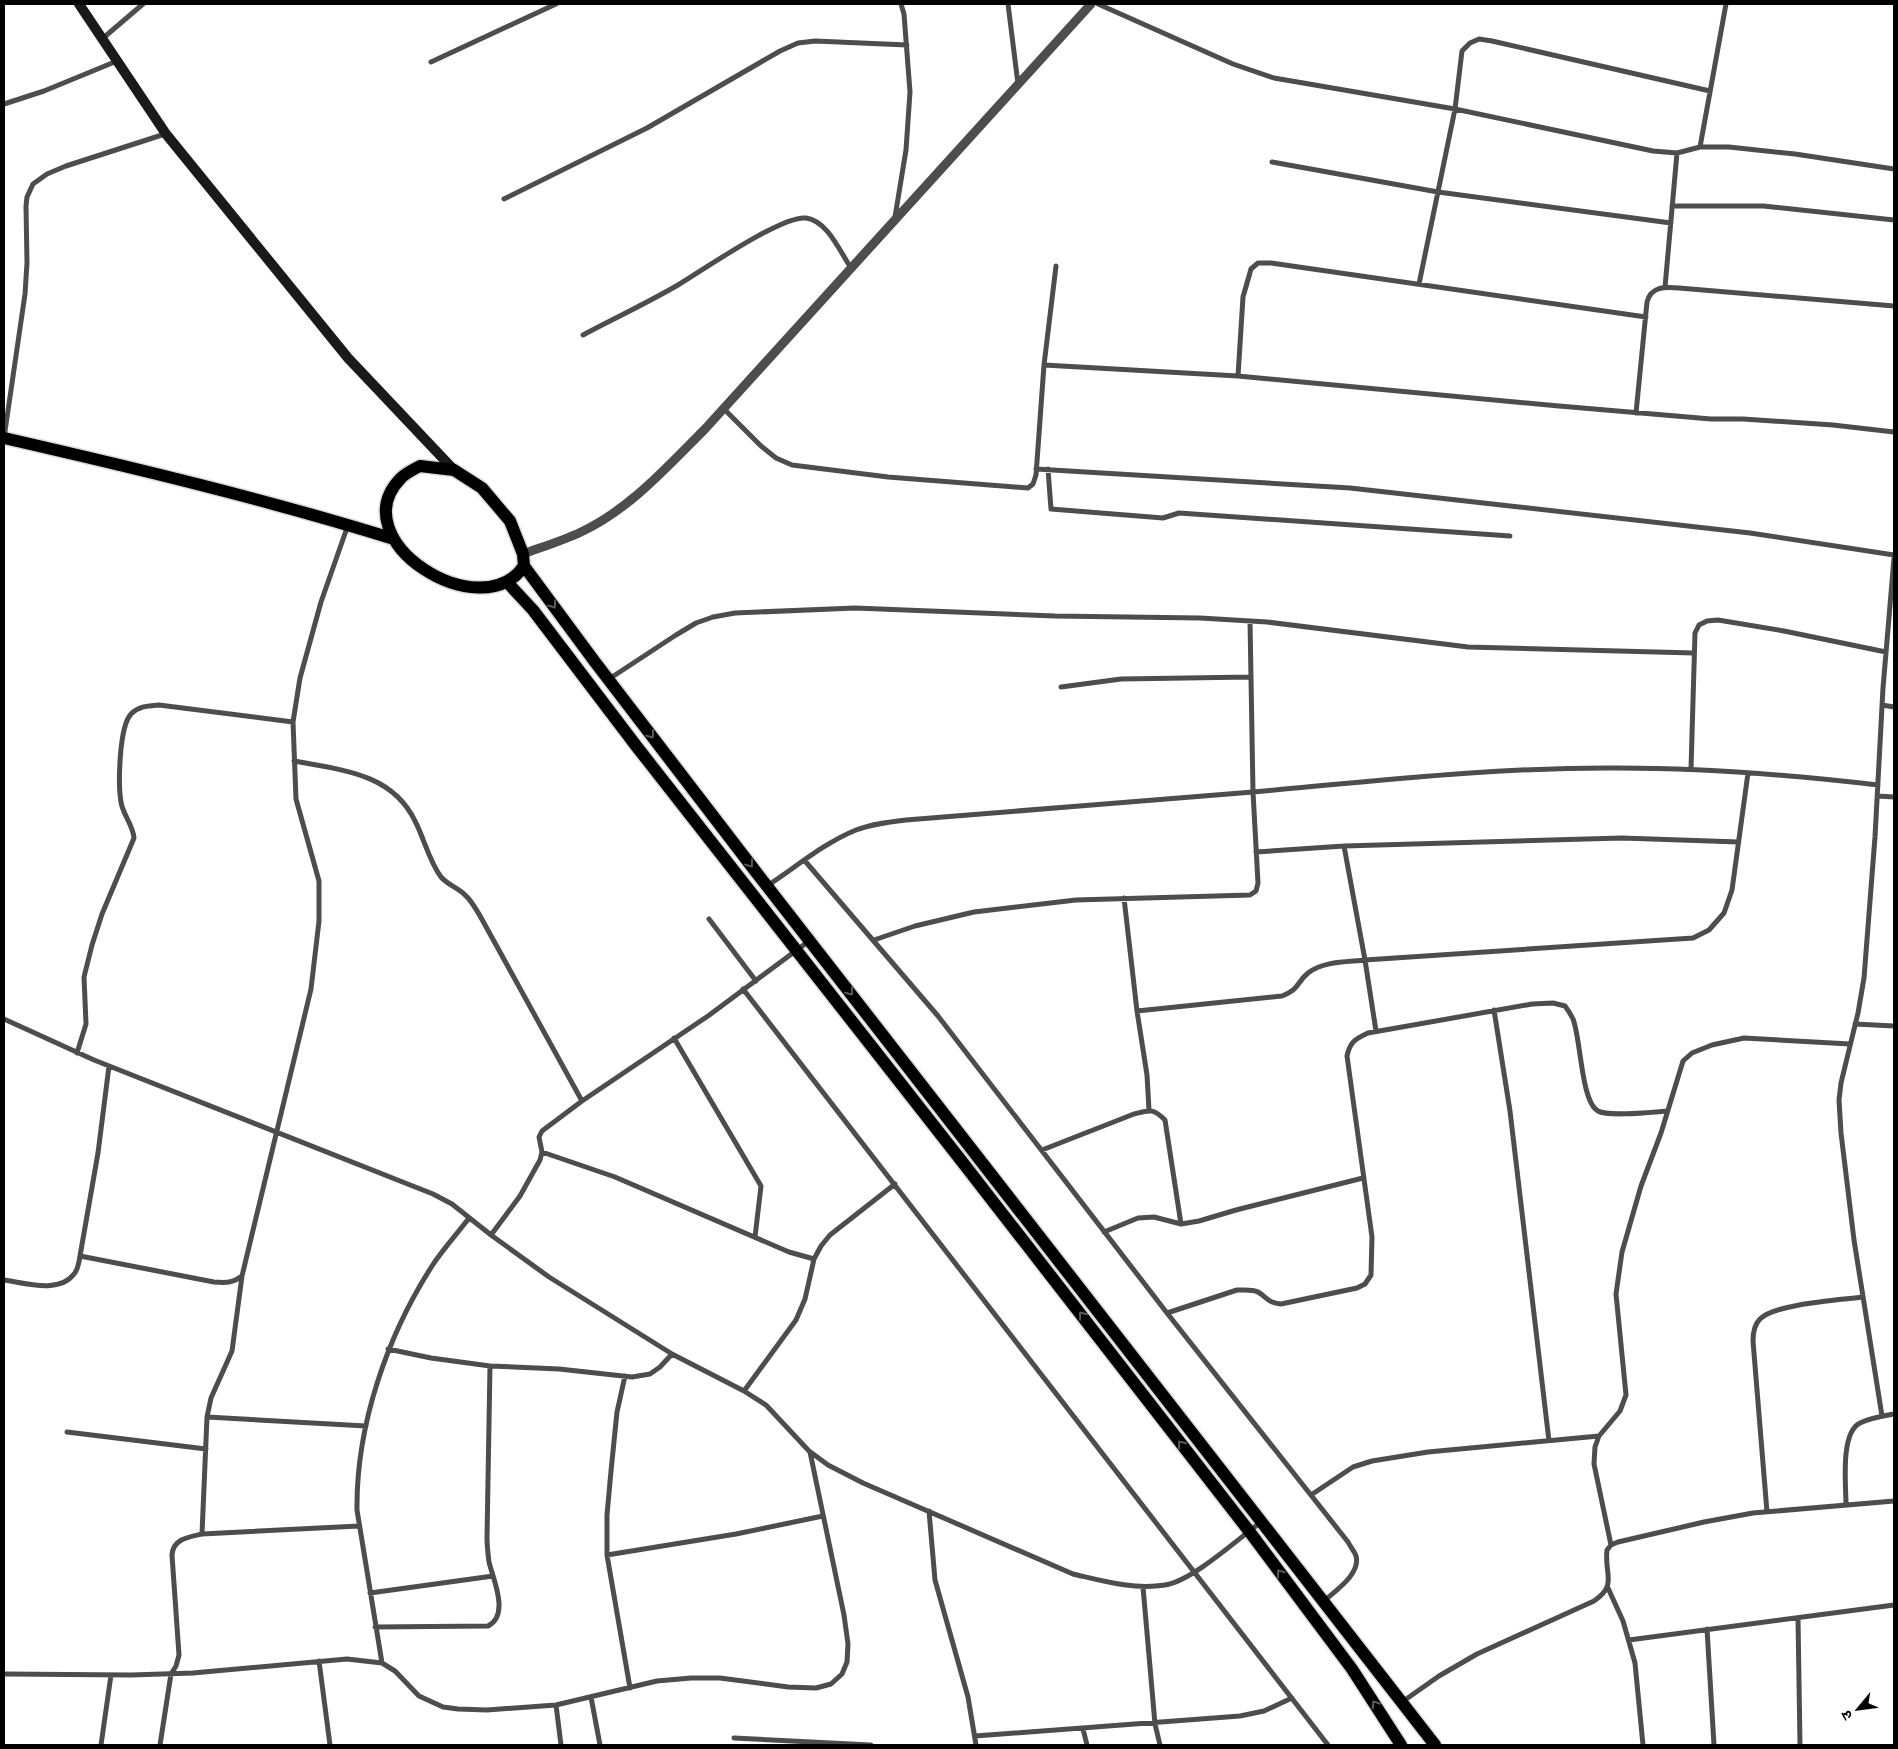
<svg xmlns="http://www.w3.org/2000/svg" width="1898" height="1749" viewBox="0 0 1898 1749" font-family="Quicksand,'Noto Sans Devanagari',sans-serif">
<rect width="100%" height="100%" fill="#fff"/>
<g fill="none" stroke-linecap="round" stroke-linejoin="round">
<defs>
<path id="primary" d="M4,438c131,30 261,61 390,101
M420,466l34,4 28,18 28,33 13,33 1,12c-43,63 -184,-26 -123,-88 5,-5 13,-9 19,-12z
M524,566l71,96 161,210 679,873
M507,582l26,28 104,137 323,412 289,372 103,138 49,76"/>
</defs>
<use href="#primary" stroke="#dbdbdb" stroke-width="15"/>
<path stroke="#4d4d4d" stroke-width="5" d="M1008,4l10,80
M1098,4l135,60 41,14 181,31 198,42 24,2 23,-6h29l66,7 99,15
M102,39l41,-35
M431,62l125,-58
M4,104l40,-13 73,-30
M1700,147l26,-143
M1272,162l166,30 233,31
M504,199l143,-71 133,-77 18,-8 17,-2 92,4
M1672,206h91l131,14
M895,217l11,-67 4,-58 -6,-78 -3,-10
M1419,284l36,-175 7,-58 8,-8 9,-4 13,2 218,50
M1665,287l12,-134
M583,335c32,-17 64,-32 95,-50 25,-15 104,-70 128,-67 22,3 34,34 45,50
M1044,365l194,11 321,30 152,13h32l90,6 61,7
M1238,376l5,-79 8,-28 7,-6h13l375,54
M723,408l38,38 15,12 16,7 96,12 140,11 5,-4 3,-9 8,-110 12,-99
M1636,413l11,-111c4,-16 18,-15 32,-14l215,18
M4,438l21,-144 2,-31 -1,-57 1,-9 6,-13 14,-10 19,-8 99,-32
M1036,469l314,19 400,45 144,22
M1048,469l3,40 112,9 16,-5 331,23
M609,679l67,-44 20,-12 17,-6 22,-4 120,-5 200,8 145,2 67,4 201,25 226,6
M1061,687l60,-8 130,-2
M1882,705l12,2
M294,761c47,9 98,12 121,60 9,17 14,40 26,56 7,8 17,11 24,18 6,5 10,13 14,19l103,187
M1691,769l4,-136 4,-8 8,-4 11,-1 66,11 102,21
M1878,796l16,1
M1344,846l21,114 11,71
M1256,852l88,-6 278,-8 117,4
M805,861l133,155 229,297 181,229c2,4 7,10 8,14 5,18 -21,35 -32,45
M767,886c29,-19 57,-43 89,-56 16,-6 33,-8 50,-10 116,-10 231,-18 347,-28 122,-11 244,-25 366,-24 87,0 173,7 259,17
M1124,898l13,113 10,64 2,35
M709,919l47,62
M874,940l41,-14 59,-14 102,-12 174,-5 6,-4 2,-8 -5,-91 -3,-171
M743,989l585,756
M1494,1010l16,101 39,330
M1137,1011l145,-15c18,-7 14,-13 26,-23 15,-12 40,-11 57,-13l328,-22 16,-8 15,-17 8,-23 16,-117
M4,1019l90,41 339,134 19,10 39,31 58,42 123,77 72,37 22,14 43,46 19,14 35,18 210,91c30,7 61,16 92,11 27,-4 73,-46 96,-63
M1855,1024l39,2
M674,1038l87,148 -6,51
M77,1053l9,-29 -2,-47 8,-32 10,-31 32,-76c-1,-13 -11,-23 -13,-36 -3,-18 -2,-75 10,-88 8,-8 17,-8 28,-9l134,17
M1042,1150l92,-36c16,-4 19,-6 31,6l16,104
M542,1152l73,25 174,75 25,7
M1104,1232l34,-14 16,-1 27,7 18,-3 37,-11 127,-32
M491,1235l29,-39 20,-36 2,-8 -3,-15 3,-6 40,-30 126,-85 101,-75
M80,1256l134,26c12,1 19,1 28,-6l69,-287 8,-68v-40l-23,-82 -3,-77 7,-44 21,-76 27,-77
M4,1280c21,3 55,14 70,-6 4,-4 5,-12 6,-18l18,-103 11,-87
M1167,1313l70,-23c7,0 15,-1 21,2 10,6 10,11 23,12l76,-16 8,-4 6,-9 1,-38 -25,-181c3,-14 8,-17 21,-23l164,-29 21,-1 12,3c3,4 6,9 8,13 8,20 8,83 25,92 10,6 55,1 69,0
M388,1349l43,9 59,8 69,3 73,8 18,-3 10,-7 12,-13
M625,1376l-8,36 -6,59 -4,44v40l23,133
M744,1391l52,-71 9,-21 9,-40 7,-13 9,-11 65,-51
M1882,1416l-28,-176 -13,-107 -2,-33 2,-17 17,-70 6,-35 11,-141 8,-149 11,-130
M207,1417l159,9
M67,1432l139,17
M1311,1495l42,-28 19,-6 56,-9 171,-16
M1846,1505c0,-20 -6,-72 14,-82 10,-5 23,-7 34,-9
M929,1511l6,69 33,117 8,48
M1767,1512l-14,-171c0,-8 1,-16 7,-22 14,-15 81,-19 103,-22
M202,1534l5,-117 4,-19 21,-47 10,-75
M1611,1545l-17,-81 1,-17 4,-11 21,-25 6,-16 -10,-101 6,-42 19,-66 20,-53 22,-72 9,-8 20,-8 32,-7 106,6
M607,1555l129,-21 87,-18
M1143,1587l12,137 5,21
M1608,1588l15,33 12,42 8,82
M370,1593l123,-17
M1798,1618l2,127
M375,1627l113,-1c22,-11 5,-47 1,-64 -1,-8 -2,-16 -2,-24l3,-172
M1707,1629l7,116
M1629,1640l265,-35
M319,1661l11,84
M382,1663l-25,-153c-1,-84 30,-174 75,-244 11,-17 25,-32 37,-48
M4,1674l127,1 62,-2 154,-14 35,4 13,8 24,25 24,11 15,2 29,1 69,-5 101,-24 34,-3h29l68,9 28,1 15,-4 11,-10 5,-12 1,-18 -4,-29 -34,-163
M591,1697l9,48
M1402,1702l37,-26 38,-22 117,-53c24,-16 10,-27 13,-51l4,-5 7,-3 86,-20 49,-9 141,-12
M556,1705l5,40
M1083,1729l4,16
M975,1736l265,-20 24,-5 28,-13
M734,1738l137,7
M101,1745l10,-70
M160,1745l11,-71 5,-8 3,-11 -7,-100c1,-16 16,-18 30,-21l157,-8"/>
<path stroke="#4d4d4d" stroke-width="9" d="M523,554c19,-7 39,-13 58,-22 49,-23 86,-65 124,-103l386,-425"/>
<path stroke="#1a1a1a" stroke-width="10" d="M79,4l87,130 182,224 106,112"/>
<use href="#primary" stroke="#000" stroke-width="12"/>
</g>
<defs><path id="oneway-chevron" d="M-2-3.5L2.5 0L-2 3.5" fill="none" stroke-width="1.6" stroke-linecap="round" stroke-linejoin="round" transform="scale(1.25)"/></defs>
<g stroke="#595959">
<use href="#oneway-chevron" transform="translate(553 605) rotate(54)"/>
<use href="#oneway-chevron" transform="translate(651 735) rotate(53)"/>
<use href="#oneway-chevron" transform="translate(750 864) rotate(53)"/>
<use href="#oneway-chevron" transform="translate(850 992) rotate(52)"/>
<use href="#oneway-chevron" transform="translate(1082 1315) rotate(-128)"/>
<use href="#oneway-chevron" transform="translate(1181 1444) rotate(-128)"/>
<use href="#oneway-chevron" transform="translate(1280 1573) rotate(-127)"/>
<use href="#oneway-chevron" transform="translate(1375 1704) rotate(-123)"/>
</g>
<rect width="1898" height="1749" fill="none" stroke="#000000" stroke-width="10"/>
<g transform="translate(1858 1709) rotate(241)" stroke="#ffffff" stroke-width="4" paint-order="stroke">
<path d="M0-4L9 19L0 12L-9 19Z" fill="#000000"/>
<text y="-8" font-size="14" font-weight="bold" text-anchor="middle" fill="#000000">उ</text>
</g>
</svg>
